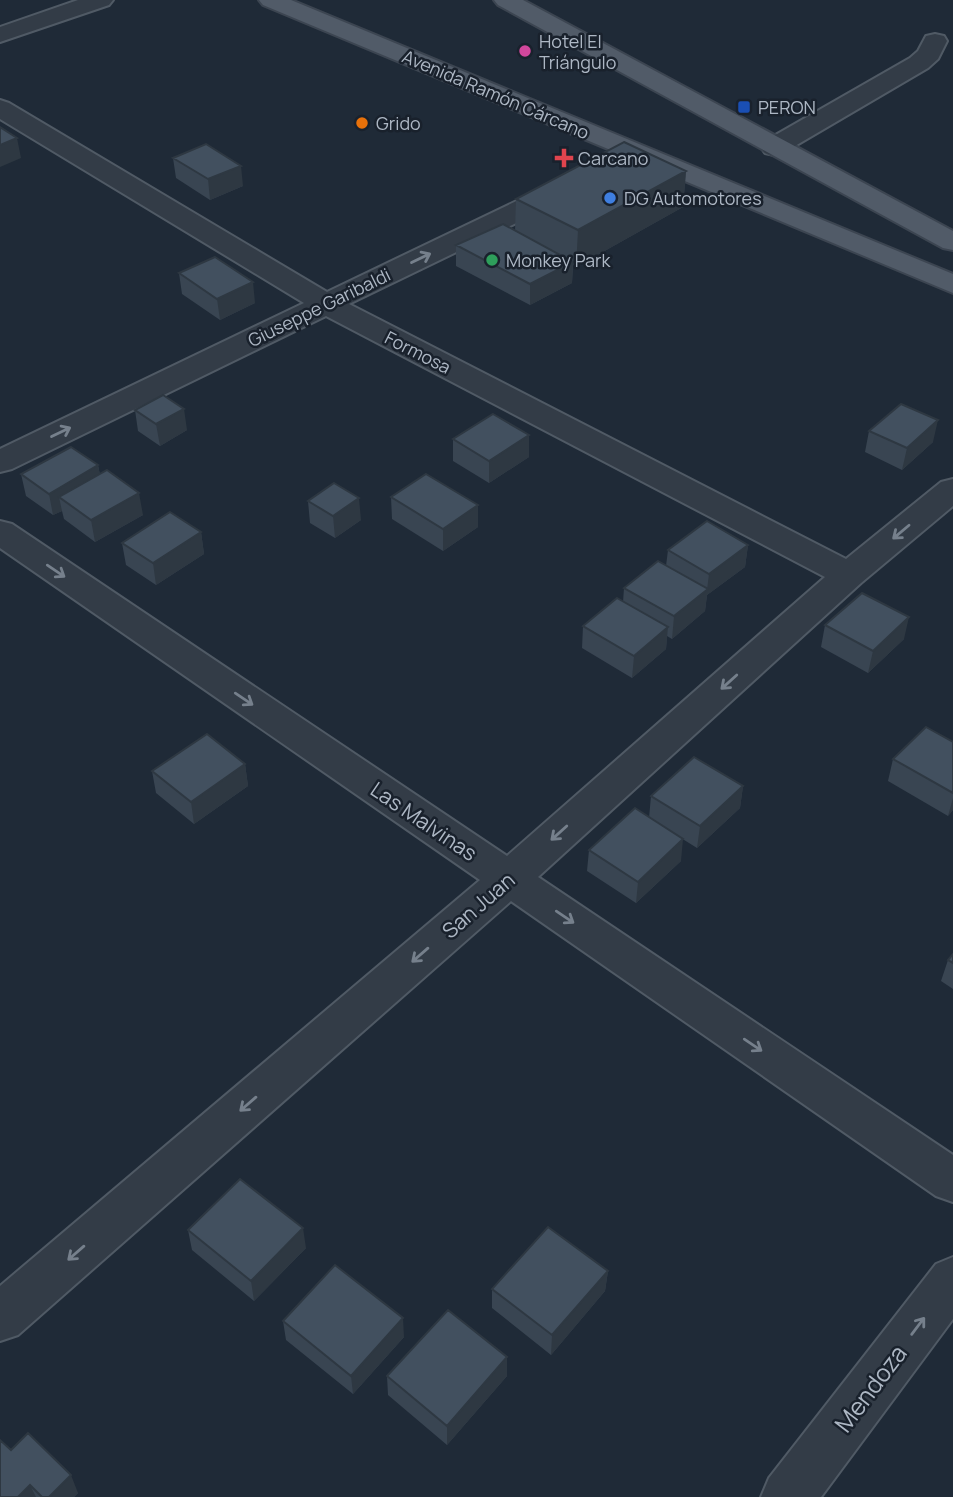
<svg xmlns="http://www.w3.org/2000/svg" width="953" height="1497" viewBox="0 0 953 1497" font-family="Manrope,sans-serif">
<rect width="100%" height="100%" fill="#1f2a37"/>
<g fill="none" stroke-linecap="round" stroke-linejoin="round">
<defs>
<path id="minor" d="M78,0h35l-4,5 -109,37v-15z
M935,34l9,2 3,5 -9,18 -10,9 -145,85 -9,2 -9,-2 -4,-6 4,-6 145,-83 8,-7 8,-15z
M0,100l9,3 318,189 225,-108 10,-2 10,2 4,6 -4,6 -223,108 497,255 95,-77 12,-3v27l-92,77 -323,294 415,278v47l-17,-6 -425,-295 -493,434 -18,6v-55l480,-406 -480,-332v-27l12,3 495,332 318,-279 -499,-261 -314,153 -12,3v-23l304,-146 -304,-184z
M953,1257v62l-132,178h-60l8,-19 167,-214z"/>
<path id="major" d="M259,0h32l662,274v19l-690,-288z
M494,0h29l430,231v19l-10,-2 -445,-243z"/>
</defs>
<use href="#minor" stroke="#505a65" stroke-width="4"/>
<use href="#major" stroke="#3c4551" stroke-width="4"/>
<use href="#minor" fill="#333c47" fill-rule="evenodd"/>
<use href="#major" fill="#515b68" fill-rule="evenodd"/>
</g>
<path fill="#394552" d="M173,158l70,28 -33,14 -34,-22z
M686,171l-3,36 -107,60 -3,-2 -1,18 -42,22 -74,-39v-21l59,-14 1,-32z
M179,273l76,30 -35,17 -38,-26z
M135,410l52,20 -27,16 -22,-15z
M869,431l64,11 -31,28 -37,-18z
M453,439l76,18 -40,26 -36,-22z
M98,465l2,10 43,40 -48,27 -31,-23 -2,-8 -9,4 -27,-19 -5,-22z
M391,497l87,8v22l-35,24 -51,-32z
M308,501l53,19 -26,18 -25,-15z
M201,532l3,22 -48,31 -30,-20 -4,-22z
M748,545l-3,22 -38,28 -2,16 -33,28 -5,-3 -1,13 -34,29 -50,-30 1,-22 40,-24 1,-14 42,-22 2,-16z
M825,625l79,14 -36,34 -47,-26z
M953,742v68l-5,6 -60,-35 5,-22z
M245,764l3,22 -54,38 -38,-31 -4,-22z
M743,786l-3,22 -43,40 -48,-30 2,-22z
M589,850l92,11 -45,42 -49,-32z
M953,954v35l-12,-8 7,-21z
M188,1230l118,18 -52,53 -62,-51z
M608,1271l-3,20 -54,64 -59,-47v-19z
M283,1321l121,16 -51,57 -67,-54z
M387,1376h120l-60,69 -59,-50z
M11,1450l67,43 -4,4h-74z"/>
<path fill="#2e3842" d="M17,138l4,20 -21,9v-22z
M241,166l2,20 -33,14 -2,-21z
M686,171l-3,36 -107,60 2,-37z
M573,262l-1,21 -42,22v-21z
M253,282l2,21 -35,17 -3,-21z
M184,409l3,21 -27,16 -4,-22z
M938,420l-5,22 -31,28 5,-22z
M529,435v22l-40,26v-22z
M98,465l4,22 -43,10 3,14 -9,4 -4,-21z
M139,493l4,22 -48,27 -4,-22z
M359,498l2,22 -26,18 -2,-22z
M478,505v22l-35,24v-22z
M201,532l3,22 -48,31 -3,-22z
M748,545l-3,22 -38,28 -2,16 -33,28 2,-23 33,-26 2,-16z
M909,617l-5,22 -36,34 5,-22z
M668,627l-2,22 -34,29 2,-22z
M245,764l3,22 -54,38 -3,-22z
M743,786l-3,22 -43,40 3,-22z
M953,798v12l-5,6z
M683,839l-2,22 -45,42 2,-21z
M303,1228l3,20 -52,53 -3,-20z
M608,1271l-3,20 -54,64 1,-20z
M403,1318l1,19 -51,57 -2,-18z
M507,1357v19l-60,69v-19z
M71,1475l7,18 -4,4h-25z
M30,1485l6,12h-18z"/>
<path fill="#42505f" stroke="#2e3842" stroke-width="2" d="M0,127l17,11 -17,7z
M624,142l62,29 -108,59 -62,-31z
M206,144l35,22 -33,13 -35,-21z
M503,224l70,38 -43,22 -74,-39z
M215,257l38,25 -36,17 -38,-26z
M163,395l21,14 -28,15 -21,-14z
M901,404l37,16 -31,28 -38,-17z
M493,414l36,21 -40,26 -36,-22z
M71,447l27,18 -49,29 -28,-20z
M107,470l32,23 -48,27 -32,-23z
M426,474l52,31 -35,24 -52,-32z
M334,483l25,15 -26,18 -25,-15z
M170,512l31,20 -48,31 -31,-20z
M707,521l41,24 -39,29 -41,-24z
M658,561l50,28 -34,27 -50,-28z
M862,593l47,24 -36,34 -48,-26z
M617,598l51,29 -34,29 -51,-30z
M926,727l27,15v51l-60,-34z
M207,734l38,30 -54,38 -39,-31z
M694,757l49,29 -43,40 -49,-30z
M635,808l48,31 -45,43 -49,-32z
M953,954v9l-5,-3z
M240,1179l63,49 -52,53 -63,-51z
M548,1227l60,44 -56,64 -60,-46z
M335,1265l68,53 -52,58 -68,-55z
M448,1310l59,47 -60,69 -60,-50z
M28,1433l43,42 -22,22h-7l-12,-12 -12,12h-18v-57l11,10z"/>
<defs><path id="oneway-shaft" d="M-6 0H5M1.5-3L5.5 0L1.5 3" fill="none" stroke-width="1.6" stroke-linecap="round" stroke-linejoin="round" transform="scale(1.75)"/></defs>
<g stroke="#76808c">
<use href="#oneway-shaft" transform="translate(421 258) rotate(-26)"/>
<use href="#oneway-shaft" transform="translate(61 432) rotate(-26)"/>
<use href="#oneway-shaft" transform="translate(901 532) rotate(140)"/>
<use href="#oneway-shaft" transform="translate(56 571) rotate(34)"/>
<use href="#oneway-shaft" transform="translate(729 682) rotate(138)"/>
<use href="#oneway-shaft" transform="translate(244 699) rotate(34)"/>
<use href="#oneway-shaft" transform="translate(559 833) rotate(138)"/>
<use href="#oneway-shaft" transform="translate(565 917) rotate(34)"/>
<use href="#oneway-shaft" transform="translate(420 955) rotate(139)"/>
<use href="#oneway-shaft" transform="translate(753 1045) rotate(34)"/>
<use href="#oneway-shaft" transform="translate(248 1104) rotate(139)"/>
<use href="#oneway-shaft" transform="translate(76 1253) rotate(139)"/>
<use href="#oneway-shaft" transform="translate(918 1326) rotate(-53)"/>
</g>
<circle fill="#d1479c" stroke="#19212c" stroke-width="2.5" cx="525" cy="51" r="7"/>
<rect fill="#1a4fb4" stroke="#19212c" stroke-width="2.5" x="737" y="100" width="14" height="14" rx="3.5"/>
<circle fill="#e8710a" stroke="#19212c" stroke-width="2.5" cx="362" cy="123" r="7"/>
<path fill="#e0444e" stroke="#19212c" stroke-width="2.5" d="M560.5 147.5h7v7h7v7h-7v7h-7v-7h-7v-7h7z"/>
<circle fill="#3f7fe0" stroke="#19212c" stroke-width="2.5" cx="610" cy="198" r="7"/>
<circle fill="#2e9e5b" stroke="#19212c" stroke-width="2.5" cx="492" cy="260" r="7"/>
<g text-anchor="middle" dominant-baseline="central" stroke-width="5" stroke-linejoin="round" paint-order="stroke">
<g font-size="18" fill="#adb7c4" stroke="#19212c" text-anchor="start">
<text x="539" y="41">Hotel El<tspan x="539" dy="21">Triángulo</tspan></text>
<text x="758" y="107">PERON</text>
<text x="376" y="123">Grido</text>
<text x="578" y="158">Carcano</text>
<text x="624" y="198">DG Automotores</text>
<text x="506" y="260">Monkey Park</text>
</g>
<g font-size="18" fill="#adb7c4" stroke="#19212c">
<text transform="translate(496 94) rotate(23)">Avenida Ramón Cárcano</text>
<text transform="translate(319 307) rotate(-26)">Giuseppe Garibaldi</text>
<text transform="translate(418 352) rotate(27)">Formosa</text>
</g>
<g font-size="21" fill="#adb7c4" stroke="#19212c">
<text transform="translate(424 821) rotate(34)">Las Malvinas</text>
<text transform="translate(478 905) rotate(-41)">San Juan</text>
</g>
<g font-size="24" fill="#adb7c4" stroke="#19212c">
<text transform="translate(870 1388) rotate(-53)">Mendoza</text>
</g>
</g>
</svg>
